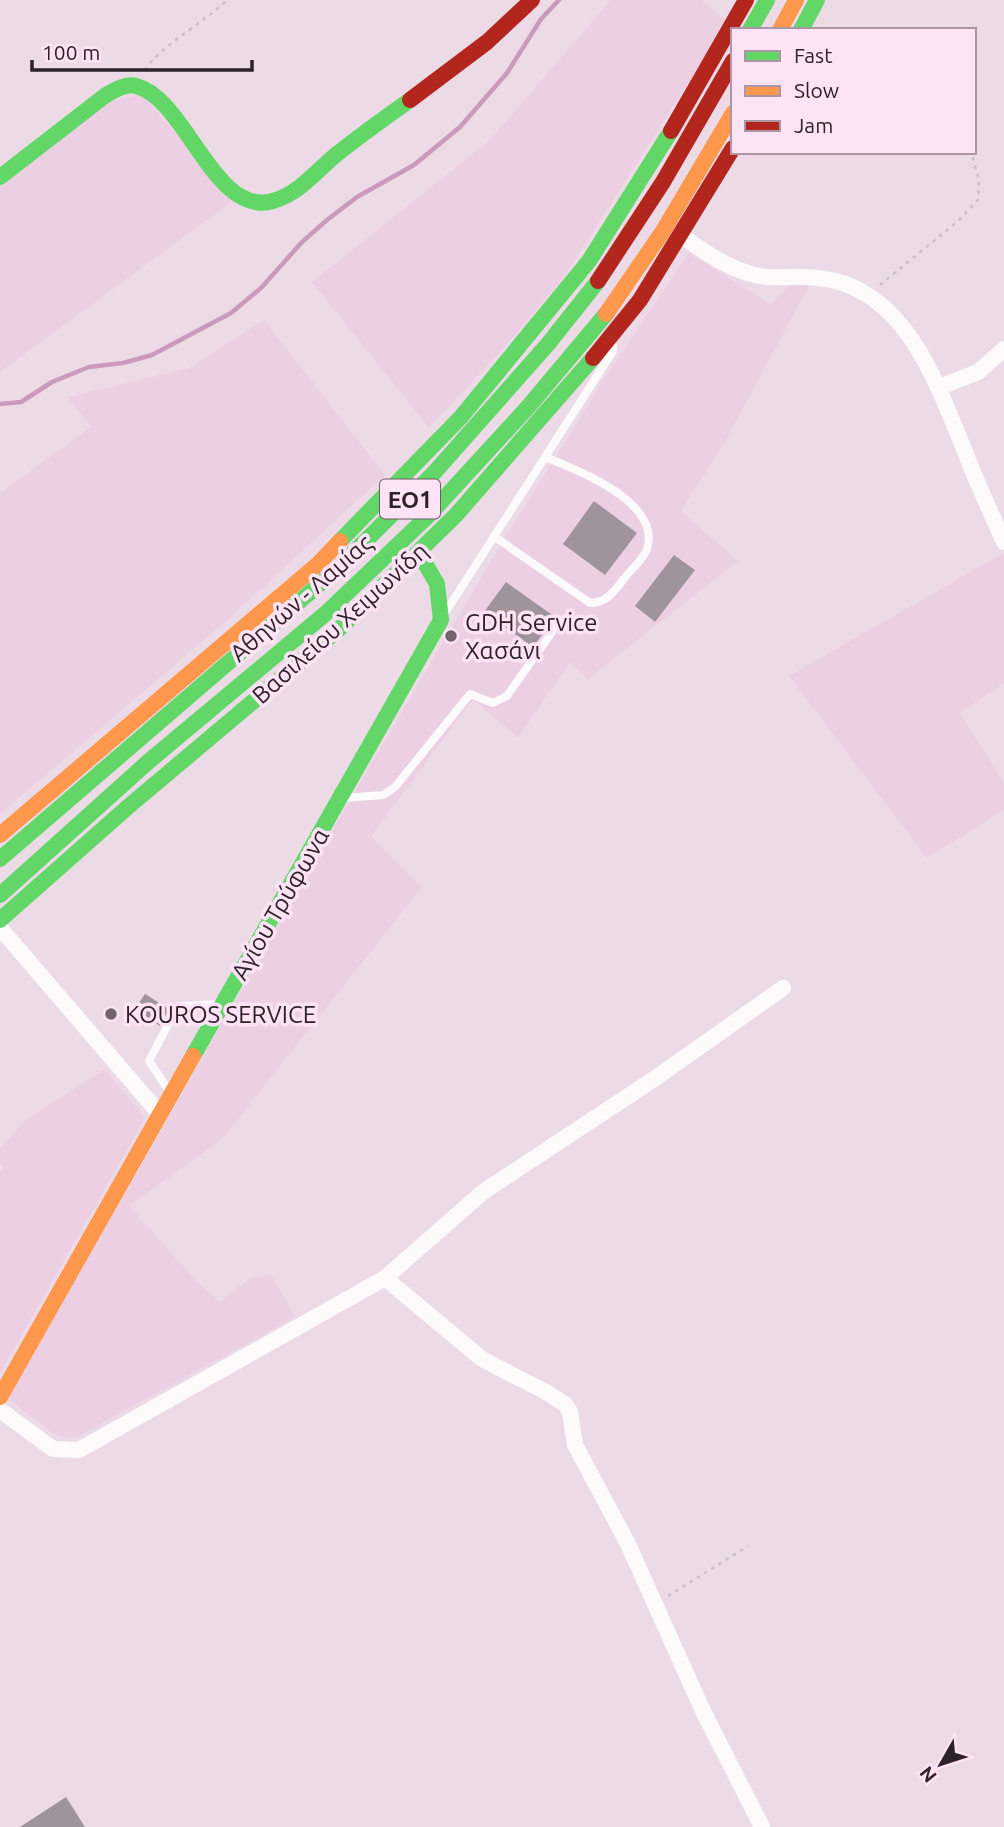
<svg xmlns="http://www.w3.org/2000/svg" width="1004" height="1827" viewBox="0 0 1004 1827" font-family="Ubuntu,sans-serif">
<rect width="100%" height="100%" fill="#ecdbe7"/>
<path fill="#eccfe3" d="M611,0h90l23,19 -20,39 -140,219 -62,73 -73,78 -117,-146 177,-141z
M142,94l92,106 -234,172v-190l112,-81z
M688,253l83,51 20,-20 18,2 -82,152 -46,73 57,50 -150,118 -18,-17 -52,76 -45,-39 -102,137 51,51 -200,252 -93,67 70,78 21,18 29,-23 22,-5 24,43 -217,119 -10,2 -15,-5 -45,-34 322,-565 165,-280 109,-175z
M264,320l121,155 -159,146 -226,193v-321l91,-66 -23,-30 121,-29z
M1004,553v130l-44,30 44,70v27l-77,48 -138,-182z
M105,1069l40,49 -145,255v-202l4,-3 -4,-5v-14l24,-28z"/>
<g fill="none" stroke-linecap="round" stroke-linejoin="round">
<path stroke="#ca99bc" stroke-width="4.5" d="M0,404l21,-2 31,-20 37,-15 34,-4 29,-8 79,-42 30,-25 41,-46 25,-22 30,-23 57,-32 46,-38 47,-54 34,-54 18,-19"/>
</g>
<path fill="#a0949c" d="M594,501l43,32 -32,42 -42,-31z
M674,555l21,15 -40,52 -20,-16z
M506,582l49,35 -22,30 -49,-35z
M145,994l24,15 -9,17 -25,-17z
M66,1797l19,30h-65z"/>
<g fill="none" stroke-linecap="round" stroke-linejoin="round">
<path stroke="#c7c1c6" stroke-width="2.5" stroke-dasharray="3.5 5" stroke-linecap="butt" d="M145,70c16,-25 59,-47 82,-70
M880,285l77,-63 21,-22 1,-20 -8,-28
M668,1596l80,-50"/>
<path stroke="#fcfafb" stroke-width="8" d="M495,537l95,66c19,0 26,-15 37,-28 7,-8 17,-17 20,-26 15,-47 -71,-80 -102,-92
M447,610l166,-259v-5
M344,798l39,-3 12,-8 75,-93 23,9 14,-7 52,-74
M169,1091l-20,-30 29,-55 42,-2"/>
<path stroke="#fcfafb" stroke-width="16" d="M682,236c25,18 54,38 85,41 24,1 46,-2 69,4 74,20 102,106 128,168 12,32 26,62 40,93
M940,387l38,-15 26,-23
M0,928l159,185
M385,1278l97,81 64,33 19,12 5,8 5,33 53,99 75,167 59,116
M0,1410l53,39 26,1 306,-172 98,-86 174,-115 126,-89"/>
<path stroke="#63d668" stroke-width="16" d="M750,30l17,-30
M801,30l16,-30
M0,177l106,-82c9,-5 20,-12 30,-9 50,12 78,132 137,115 26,-7 44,-31 64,-47 24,-19 49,-37 73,-54
M340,541l121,-124 128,-156 82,-130
M0,859l337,-290 96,-95 115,-130 50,-63
M0,895l148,-133 177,-148 103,-98 100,-109 78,-93
M0,920l129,-114 209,-176 118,-115 137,-157
M193,1056l248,-436 -4,-36 -18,-31"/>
<path stroke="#ff974d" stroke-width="16" d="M780,30l16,-30
M606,314l57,-83 70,-118
M0,835l318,-271 22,-23
M0,1397l193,-341"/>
<path stroke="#b3261e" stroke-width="16" d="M410,100l77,-58 45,-42
M671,131l75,-131
M598,281l65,-99 70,-121
M593,358l47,-58 93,-152"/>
</g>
<g fill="#70636c" stroke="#fde3f5" stroke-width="2.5">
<circle cx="451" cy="636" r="7"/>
<circle cx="111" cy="1014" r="7"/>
</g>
<g text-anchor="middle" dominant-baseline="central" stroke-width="7" stroke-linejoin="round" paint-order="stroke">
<rect fill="#fde3f5" stroke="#6c5c67" stroke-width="2" x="380" y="479.5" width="60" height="39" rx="5"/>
<g font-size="23" font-weight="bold" fill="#2e222a">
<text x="410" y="499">ΕΟ1</text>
</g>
<g font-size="24" fill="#2e222a" stroke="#fde3f5">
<text transform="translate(301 598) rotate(-41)">Αθηνών - Λαμίας</text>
<text transform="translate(340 623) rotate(-42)">Βασιλείου Χειμωνίδη</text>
<text transform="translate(280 904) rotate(-60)">Αγίου Τρύφωνα</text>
</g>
<g font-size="24" fill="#2e222a" stroke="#fde3f5" text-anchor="start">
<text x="465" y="622">GDH Service<tspan x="465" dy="28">Χασάνι</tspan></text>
<text x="125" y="1014">KOUROS SERVICE</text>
</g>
</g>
<rect x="731" y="28" width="245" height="126" fill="#fde3f5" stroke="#aa96a4" stroke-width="2"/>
<rect x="745" y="51" width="35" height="10" fill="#63d668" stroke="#aa96a4" stroke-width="2"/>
<text x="794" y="63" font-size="21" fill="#2e222a">Fast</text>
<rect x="745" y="86" width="35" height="10" fill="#ff974d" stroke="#aa96a4" stroke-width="2"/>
<text x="794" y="98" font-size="21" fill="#2e222a">Slow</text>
<rect x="745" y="121" width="35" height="10" fill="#b3261e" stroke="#aa96a4" stroke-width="2"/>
<text x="794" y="133" font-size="21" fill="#2e222a">Jam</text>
<g transform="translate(941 1764) rotate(231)" stroke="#fde3f5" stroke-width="5" paint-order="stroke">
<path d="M0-5L12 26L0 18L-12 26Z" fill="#2e222a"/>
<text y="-10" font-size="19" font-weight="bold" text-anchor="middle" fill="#2e222a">N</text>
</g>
<path d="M32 60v10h220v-10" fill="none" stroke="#2e222a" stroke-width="3.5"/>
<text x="42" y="60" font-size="21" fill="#2e222a" stroke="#fde3f5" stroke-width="5" paint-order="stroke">100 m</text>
</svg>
